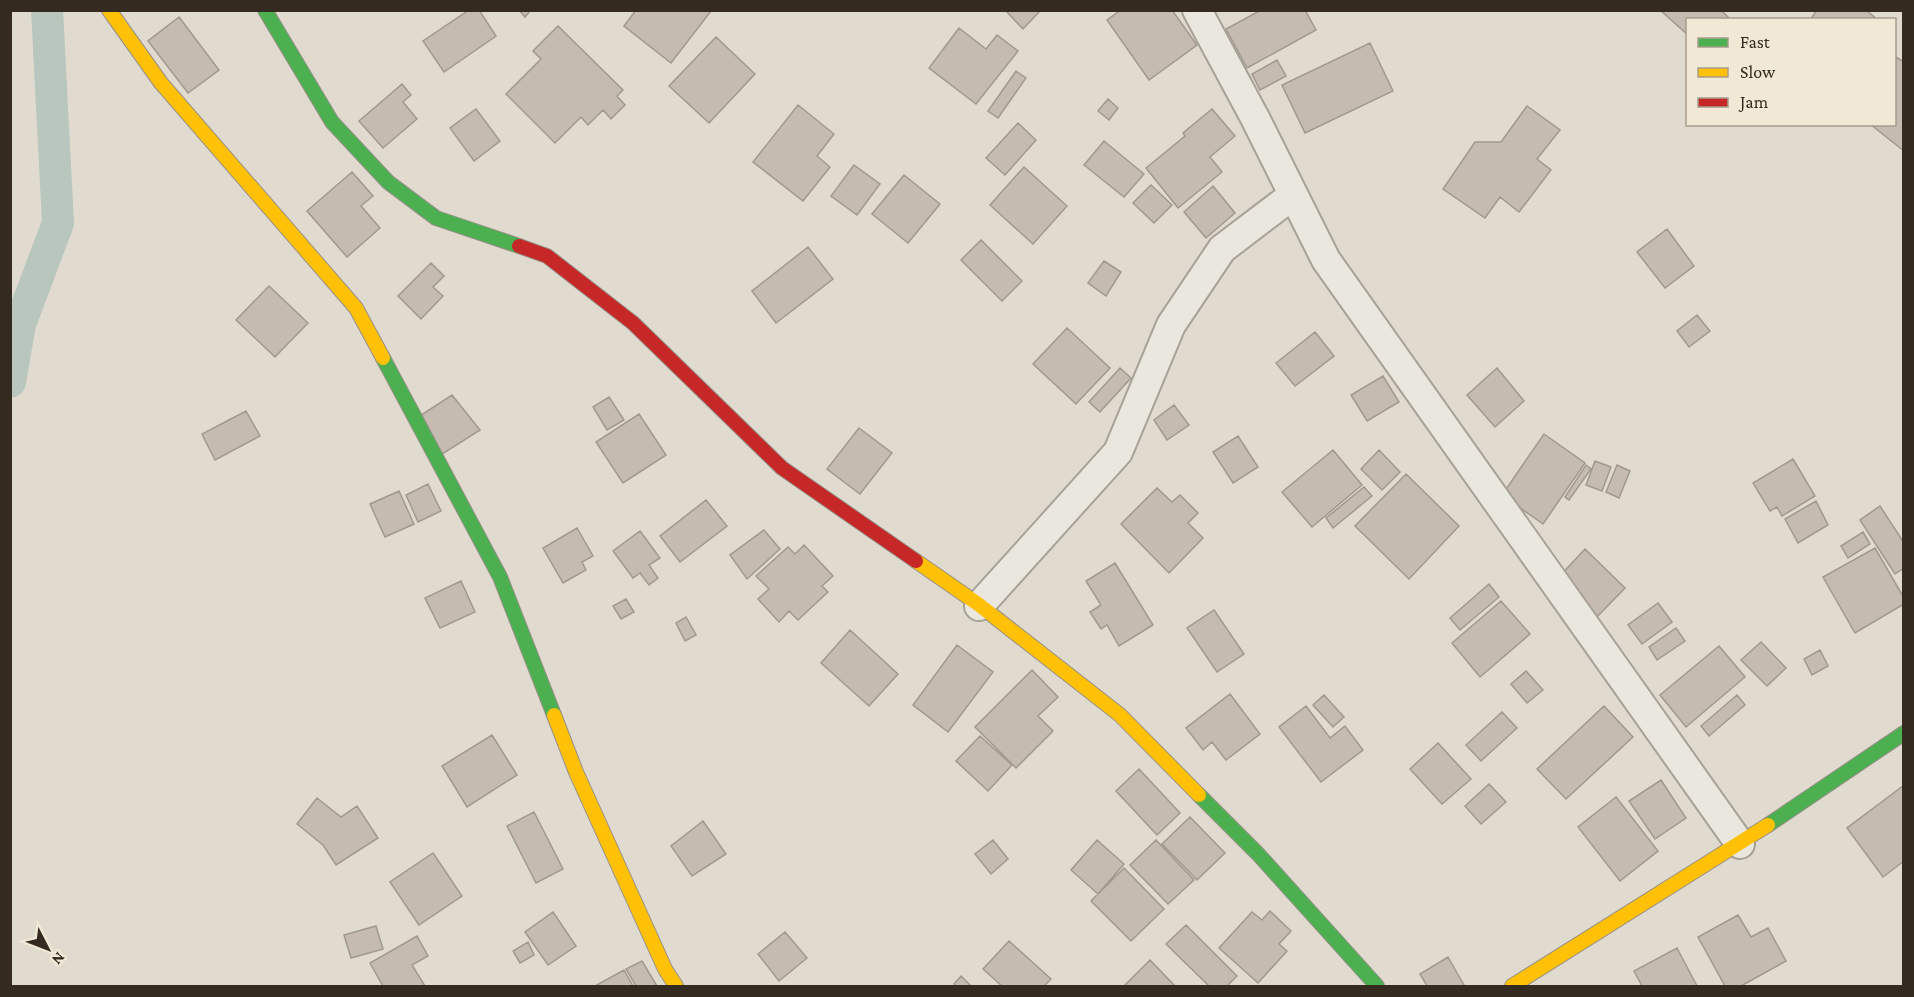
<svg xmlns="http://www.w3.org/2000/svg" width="1914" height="997" viewBox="0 0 1914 997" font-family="'Crimson Pro',serif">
<rect width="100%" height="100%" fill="#e1dbcf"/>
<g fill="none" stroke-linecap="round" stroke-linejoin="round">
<path stroke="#b8c6be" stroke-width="32" d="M10,382l10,-58 38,-101 -11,-213"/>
</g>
<path fill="#c5bbb0" stroke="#a1988e" stroke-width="1.5" d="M469,10h10l17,26 -52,36 -21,-31z
M519,10h12l-6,7z
M636,10h75v1l-40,52 -47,-37z
M1005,10h36l-18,19z
M1121,10h51l25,35 -48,35 -42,-60z
M1261,10h44l11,20 -69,38 -21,-39z
M1660,10h61l7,7 -3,3h-37v15z
M1817,10h49l12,10h-68z
M179,17l40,53 -31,23 -40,-52z
M558,26l65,64 -6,6 8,9 -14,14 -8,-9 -15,15 -7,-8 -26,26 -49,-49 35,-35 -8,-8z
M959,28l27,21 11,-14 21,16 -42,53 -47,-36z
M716,37l39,37 -46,49 -40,-37z
M1370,43l23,48 -88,42 -23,-48z
M1896,57l8,5v89l-34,-27h24z
M1277,60l9,16 -26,14 -8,-16z
M1016,71l10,7 -28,40 -10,-7z
M402,84l9,11 -8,7 14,17 -34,29 -24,-27z
M1108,99l10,9 -9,12 -11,-9z
M798,105l36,29 -17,22 13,11 -27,34 -50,-39z
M1527,106l33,24 -23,29 14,11 -32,42 -19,-15 -15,21 -42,-29 32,-47h26z
M476,109l24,32 -26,20 -24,-33z
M1212,109l23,27 -25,21 12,15 -44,36 -32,-40 39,-32 -2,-3z
M1018,123l18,17 -31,35 -19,-17z
M1104,141l40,33 -20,23 -40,-32z
M854,165l26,19 -23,31 -26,-19z
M1024,167l43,39 -34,38 -43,-39z
M352,172l21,24 -12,10 19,22 -33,29 -40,-46z
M904,175l36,29 -32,39 -36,-29z
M1151,185l21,20 -18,18 -21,-20z
M1213,186l22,27 -29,25 -22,-26z
M1667,229l27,37 -29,22 -28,-36z
M981,240l41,41 -20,20 -41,-41z
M808,247l25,32 -57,44 -24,-32z
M1104,261l17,11 -15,24 -18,-13z
M431,263l13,13 -11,11 10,9 -22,23 -23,-23z
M269,286l39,37 -33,34 -39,-37z
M1697,315l13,16 -21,16 -12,-16z
M1067,328l43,40 -34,36 -43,-40z
M1315,332l19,24 -39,30 -19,-23z
M1120,368l11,10 -31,34 -11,-10z
M1497,368l27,33 -29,26 -28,-32z
M1383,376l16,26 -32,19 -16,-26z
M452,395l28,35 -44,28 -21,-39z
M609,397l15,23 -17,10 -14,-23z
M1174,405l15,20 -22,15 -13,-20z
M246,411l14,25 -45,24 -13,-26z
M639,414l27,41 -43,28 -27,-41z
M859,428l33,25 -32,41 -33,-25z
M1544,434l41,29 -42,61 -41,-29z
M1238,436l20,31 -25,16 -20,-31z
M1333,450l29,35 -50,42 -30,-35z
M1379,450l21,22 -18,18 -21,-21z
M1793,459l22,37 -33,20 -5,-9 -7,4 -17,-28z
M1595,461l16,6 -9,24 -16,-6z
M1586,465l5,4 -22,31 -4,-3z
M1617,465l13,6 -11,27 -13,-6z
M1406,474l53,52 -50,53 -54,-53z
M428,484l13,27 -23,11 -12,-27z
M1364,487l8,9 -39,32 -7,-10z
M1157,488l15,14 8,-7 18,18 -10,10 15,15 -34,35 -48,-49z
M399,491l15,33 -29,13 -15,-33z
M706,500l21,26 -47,36 -20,-26z
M1816,501l12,24 -30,18 -13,-24z
M1880,506l24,37v25l-9,6 -35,-54z
M577,528l16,28 -11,6 4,8 -23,13 -20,-35z
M764,530l16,19 -33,30 -17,-24z
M640,531l20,27 -11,7 9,13 -9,7 -9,-12 -7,5 -20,-27z
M1863,532l7,12 -22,14 -7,-12z
M804,545l29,31 -11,10 6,6 -30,28 -9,-9 -10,11 -21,-23 11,-10 -13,-13 32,-29 7,7z
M1875,548l29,50v6l-49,29 -32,-56z
M1585,549l40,39 -31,32 -39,-39z
M1115,563l38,62 -34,21 -12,-21 -6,4 -11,-17 11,-7 -15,-24z
M461,581l14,31 -35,16 -15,-30z
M1489,584l10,13 -39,33 -10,-12z
M626,599l8,13 -13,7 -8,-13z
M1501,601l29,33 -50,43 -28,-34z
M1658,603l14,19 -30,22 -14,-19z
M1214,610l30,44 -27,18 -30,-44z
M686,617l10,18 -11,6 -9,-18z
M1676,628l9,13 -28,19 -8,-13z
M850,630l48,44 -29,32 -48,-43z
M1761,642l25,26 -19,18 -26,-26z
M957,645l36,27 -45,60 -35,-27z
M1719,646l26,31 -59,50 -26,-32z
M1820,650l8,16 -16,9 -8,-16z
M1032,670l26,27 -20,19 15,15 -37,37 -41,-41z
M1526,671l17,19 -16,13 -16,-19z
M1230,694l30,40 -34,26 -14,-18 -9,8 -17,-22z
M1324,695l20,22 -11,10 -20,-22z
M1737,695l8,10 -36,31 -8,-10z
M1306,706l24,32 15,-12 18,24 -42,32 -42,-55z
M1604,706l29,31 -67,62 -29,-30z
M1502,712l15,16 -36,33 -15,-16z
M492,735l25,40 -50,32 -25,-41z
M980,736l32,29 -24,26 -32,-30z
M1438,743l33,36 -29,25 -32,-35z
M1139,769l41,44 -23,22 -41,-44z
M1661,780l25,38 -31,21 -26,-38z
M1489,784l17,18 -25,22 -16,-18z
M1903,786l1,75 -21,16 -36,-49z
M1616,797l42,54 -38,30 -42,-54z
M317,798l24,19 16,-11 21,32 -42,27 -13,-20 -26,-21z
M534,812l29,57 -27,14 -29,-57z
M1190,817l35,36 -28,27 -35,-36z
M703,821l23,33 -34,22 -21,-30z
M993,840l15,19 -17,15 -16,-20z
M1097,840l27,24 -26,30 -27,-24z
M1156,840l38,40 -26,24 -38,-39z
M433,853l29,43 -43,29 -29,-43z
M1124,868l40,41 -33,32 -40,-40z
M1270,911l21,20 -12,13 8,7 -29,32 -39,-35 33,-36 10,8z
M553,912l23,34 -28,19 -23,-33z
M1738,915l13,22 17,-9 18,33 -45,25h-16l-27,-49z
M1186,925l51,51 -10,10h-18l-43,-42z
M376,926l7,23 -32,9 -7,-23z
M785,932l22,26 -28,23 -21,-27z
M417,936l11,20 -16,9 13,21h-42l-13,-23z
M1009,941l42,38 -7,7h-42l-19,-17z
M528,942l6,13 -14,8 -7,-12z
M1677,948l20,38h-55l-8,-15z
M1448,957l16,28 -3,1h-34l-7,-12z
M1150,960l25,26h-51z
M642,961l15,25h-21l-10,-17z
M624,970l9,16h-38z
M961,976l10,10h-15l-2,-2z"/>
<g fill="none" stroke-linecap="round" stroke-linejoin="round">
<defs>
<path id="street" d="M1197,10l58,108 71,142 414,584
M979,606l139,-154 53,-127 51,-76 71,-54"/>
<path id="fast" d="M265,10l67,112 56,60 48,36 83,28
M383,358l117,219 54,138
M1199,795l59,59 119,132
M1768,825l136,-92"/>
<path id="slow" d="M109,10l52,73 195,225 27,50
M916,561l62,43 142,111 79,80
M554,715l22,57 89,197 11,17
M1512,986l256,-161"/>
<path id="jam" d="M519,246l28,10 86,67 149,145 134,93"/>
</defs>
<use href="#street" stroke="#a7a197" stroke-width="32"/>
<use href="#fast" stroke="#969088" stroke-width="16"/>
<use href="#slow" stroke="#969088" stroke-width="16"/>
<use href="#jam" stroke="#969088" stroke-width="16"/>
<use href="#street" stroke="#eae7df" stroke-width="28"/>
<use href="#fast" stroke="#4caf50" stroke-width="14"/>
<use href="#slow" stroke="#ffc107" stroke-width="14"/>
<use href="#jam" stroke="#c62828" stroke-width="14"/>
</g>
<rect width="1914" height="997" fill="none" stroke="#352a20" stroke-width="24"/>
<rect x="1686" y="18" width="210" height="108" fill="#f1e9d5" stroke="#a69d8d" stroke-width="1.5"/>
<rect x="1698" y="38" width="30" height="9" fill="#4caf50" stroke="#a69d8d" stroke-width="1.5"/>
<text x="1740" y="48" font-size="18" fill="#352a20">Fast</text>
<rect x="1698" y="68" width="30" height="9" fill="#ffc107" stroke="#a69d8d" stroke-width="1.5"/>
<text x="1740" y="78" font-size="18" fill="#352a20">Slow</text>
<rect x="1698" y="98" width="30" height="9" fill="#c62828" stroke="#a69d8d" stroke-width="1.5"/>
<text x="1740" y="108" font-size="18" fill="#352a20">Jam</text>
<g transform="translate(48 949) rotate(132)" stroke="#f1e9d5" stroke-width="4.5" paint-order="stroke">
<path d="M0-4.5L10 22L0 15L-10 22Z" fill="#352a20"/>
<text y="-9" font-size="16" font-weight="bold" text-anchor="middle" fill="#352a20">N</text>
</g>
</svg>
